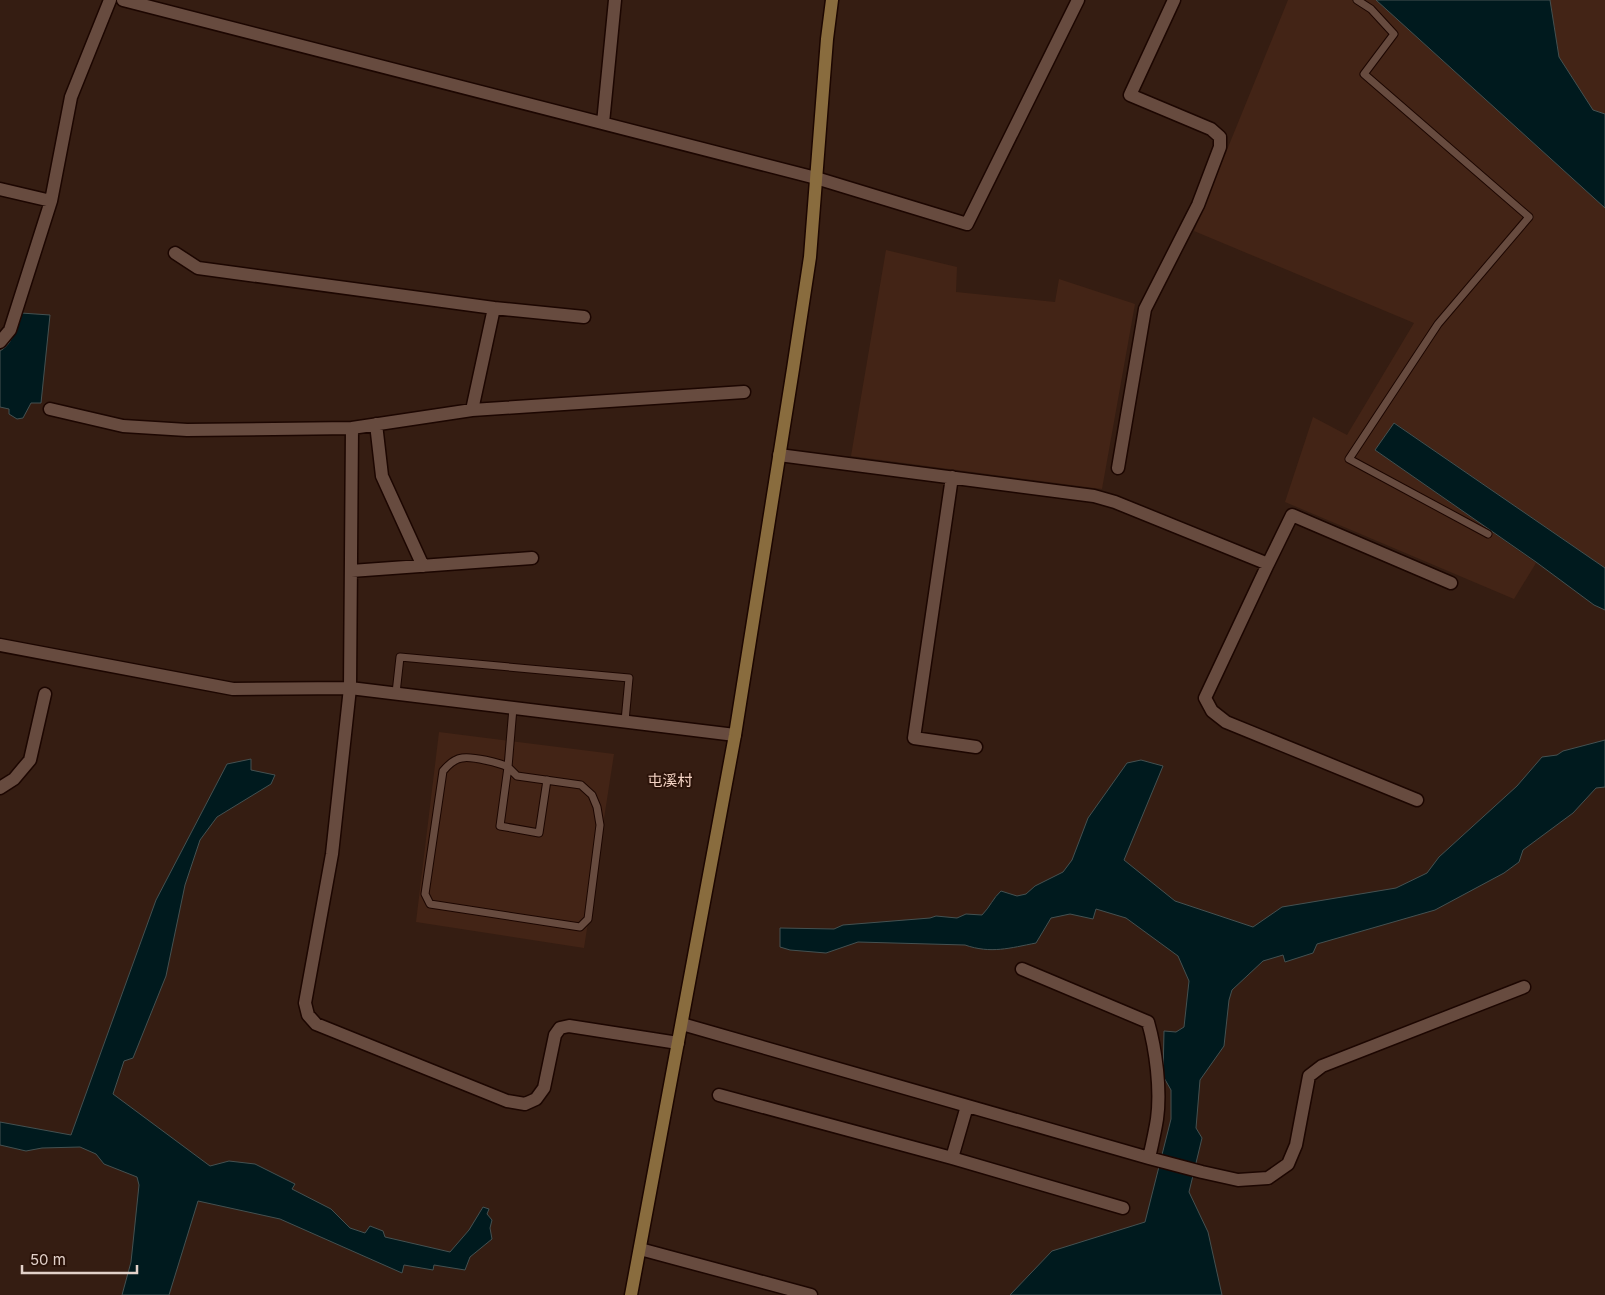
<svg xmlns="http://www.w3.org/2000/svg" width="1605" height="1295" viewBox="0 0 1605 1295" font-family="Inter,'Noto Sans SC',sans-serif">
<rect width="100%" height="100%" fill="#351d12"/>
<path fill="#432416" d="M1288,0h88l229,208v360l-210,-145 -20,27 161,113 -22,36 -229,-97 28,-85 34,18 67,-112 -220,-92z
M1550,0h55v114l-12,-4 -34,-53z
M886,250l71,17 -1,25 99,10 4,-23 76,25 -33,185 -251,-33z
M439,732l175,22 -30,194 -168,-26z"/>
<path fill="#001a1e" stroke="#445151" d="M1376,0h174l9,57 34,53 12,4v94z
M21,313l29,2 -9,88h-10l-8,15 -6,1 -8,-5v-5l-9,-2v-56c13,-7 17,-25 21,-38z
M1394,423l211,145v42l-11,-5 -58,-43 -161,-112z
M1605,740v47l-9,1 -23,25 -50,37 -4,12 -15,11 -69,37 -118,34 -4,9 -28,9 -2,-7 -20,6 -31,29 -3,10 -5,46 -24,34 -4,48 6,10 -13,54 19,40 14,63h-212l42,-44 93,-29 26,-103v-29l-8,-14 1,-45 12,1 8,-5 5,-46 -11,-25 -52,-38 -30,-9 -3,10 -23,-5 -19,4 -15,25c-26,5 -45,11 -71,2l-107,-3 -32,11 -36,-3 -10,-3v-19l54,1 9,-4 87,-7 6,-2 21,2 9,-4 16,1c8,-8 11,-17 19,-24l16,5 9,-2 9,-8 28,-14 9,-12 16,-42 39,-55 14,-3 22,6 -39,94 51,41 78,26 29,-20 114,-19 31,-15 12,-16 78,-71 25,-29 15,-2 6,-4z
M251,759v11l24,5 -4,9 -54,33 -17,23 -15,45 -19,91 -33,82 -9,3 -11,33 97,72 19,-5 26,3 40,20 -3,5 39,20 19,19 15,5 5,-7 13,5 2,6 65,15 19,-22 14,-23 6,2 -2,5 5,6 -2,8 2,11 -22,18 -5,13 -31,-5 -1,5 -29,-5 -2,8 -122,-54 -82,-18 -29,94h-47l9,-33 8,-77 -2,-8 -33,-13 -8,-10 -16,-7 -38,1 -16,3 -26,-6v-23l71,13 85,-235 71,-136z"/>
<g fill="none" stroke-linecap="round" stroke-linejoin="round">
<defs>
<path id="lane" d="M1357,0l14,9 23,25 -30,40 165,143 -91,107 -89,135 139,75
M396,693l4,-36 229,21 -4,43
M513,708l-5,59 9,9 64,9 11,10 5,12 3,18 -12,94 -8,8 -150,-23 -5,-10 18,-123c5,-6 11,-12 19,-13 10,-2 38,5 46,9l-8,59 39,7 8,-53"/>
<path id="street" d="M123,0l693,178 151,46 111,-224
M603,123l12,-123
M0,189l51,12
M175,253l23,15 296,40 -22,102
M494,308l90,9
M0,342l10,-12 41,-129 20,-104 39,-97
M50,409l73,17 64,4 165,-2 -2,260 -18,166 -27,149 3,12 8,9 191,77 18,3 11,-5 8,-11 11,-53 5,-7 9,-2 109,17
M376,424l6,52 41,90
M352,428l120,-18 272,-18
M779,455l315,41 21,6 153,62 -63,134 7,13 14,11 191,78
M1118,468l27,-159 53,-104 22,-58v-10l-9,-8 -81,-34 44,-95
M952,477l-38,261 62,9
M1268,564l24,-49 159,68
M351,571l181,-13
M0,645l233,44 117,-1 385,47
M0,788l14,-9 16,-19 15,-66
M1022,969l126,53c8,28 13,68 9,97 -2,13 -5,26 -8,39
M682,1024l467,134 53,14 36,8 30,-2 20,-14 8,-19 13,-69 13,-10 202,-79
M719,1095l233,63 171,50
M952,1158l15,-52
M640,1249l171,46"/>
<path id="secondary" d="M631,1295l104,-560 58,-366 17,-112 17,-218 5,-39"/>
</defs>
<use href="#lane" stroke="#1c0601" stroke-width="9"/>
<use href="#street" stroke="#1c0601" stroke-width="15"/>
<use href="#secondary" stroke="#1c0601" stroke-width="15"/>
<use href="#lane" stroke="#674b3f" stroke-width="7"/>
<use href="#street" stroke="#674b3f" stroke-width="12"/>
<use href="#secondary" stroke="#896c3e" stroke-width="12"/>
</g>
<g text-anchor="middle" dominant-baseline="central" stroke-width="4" stroke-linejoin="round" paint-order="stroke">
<g font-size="15" fill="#f4d3c4" stroke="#2b1309">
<text x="670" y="780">屯溪村</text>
</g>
</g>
<path d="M22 1265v8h115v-8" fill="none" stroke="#e2d1c9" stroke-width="2.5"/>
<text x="30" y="1265" font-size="15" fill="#e2d1c9" stroke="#2b1309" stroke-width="4" paint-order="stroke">50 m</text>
</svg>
